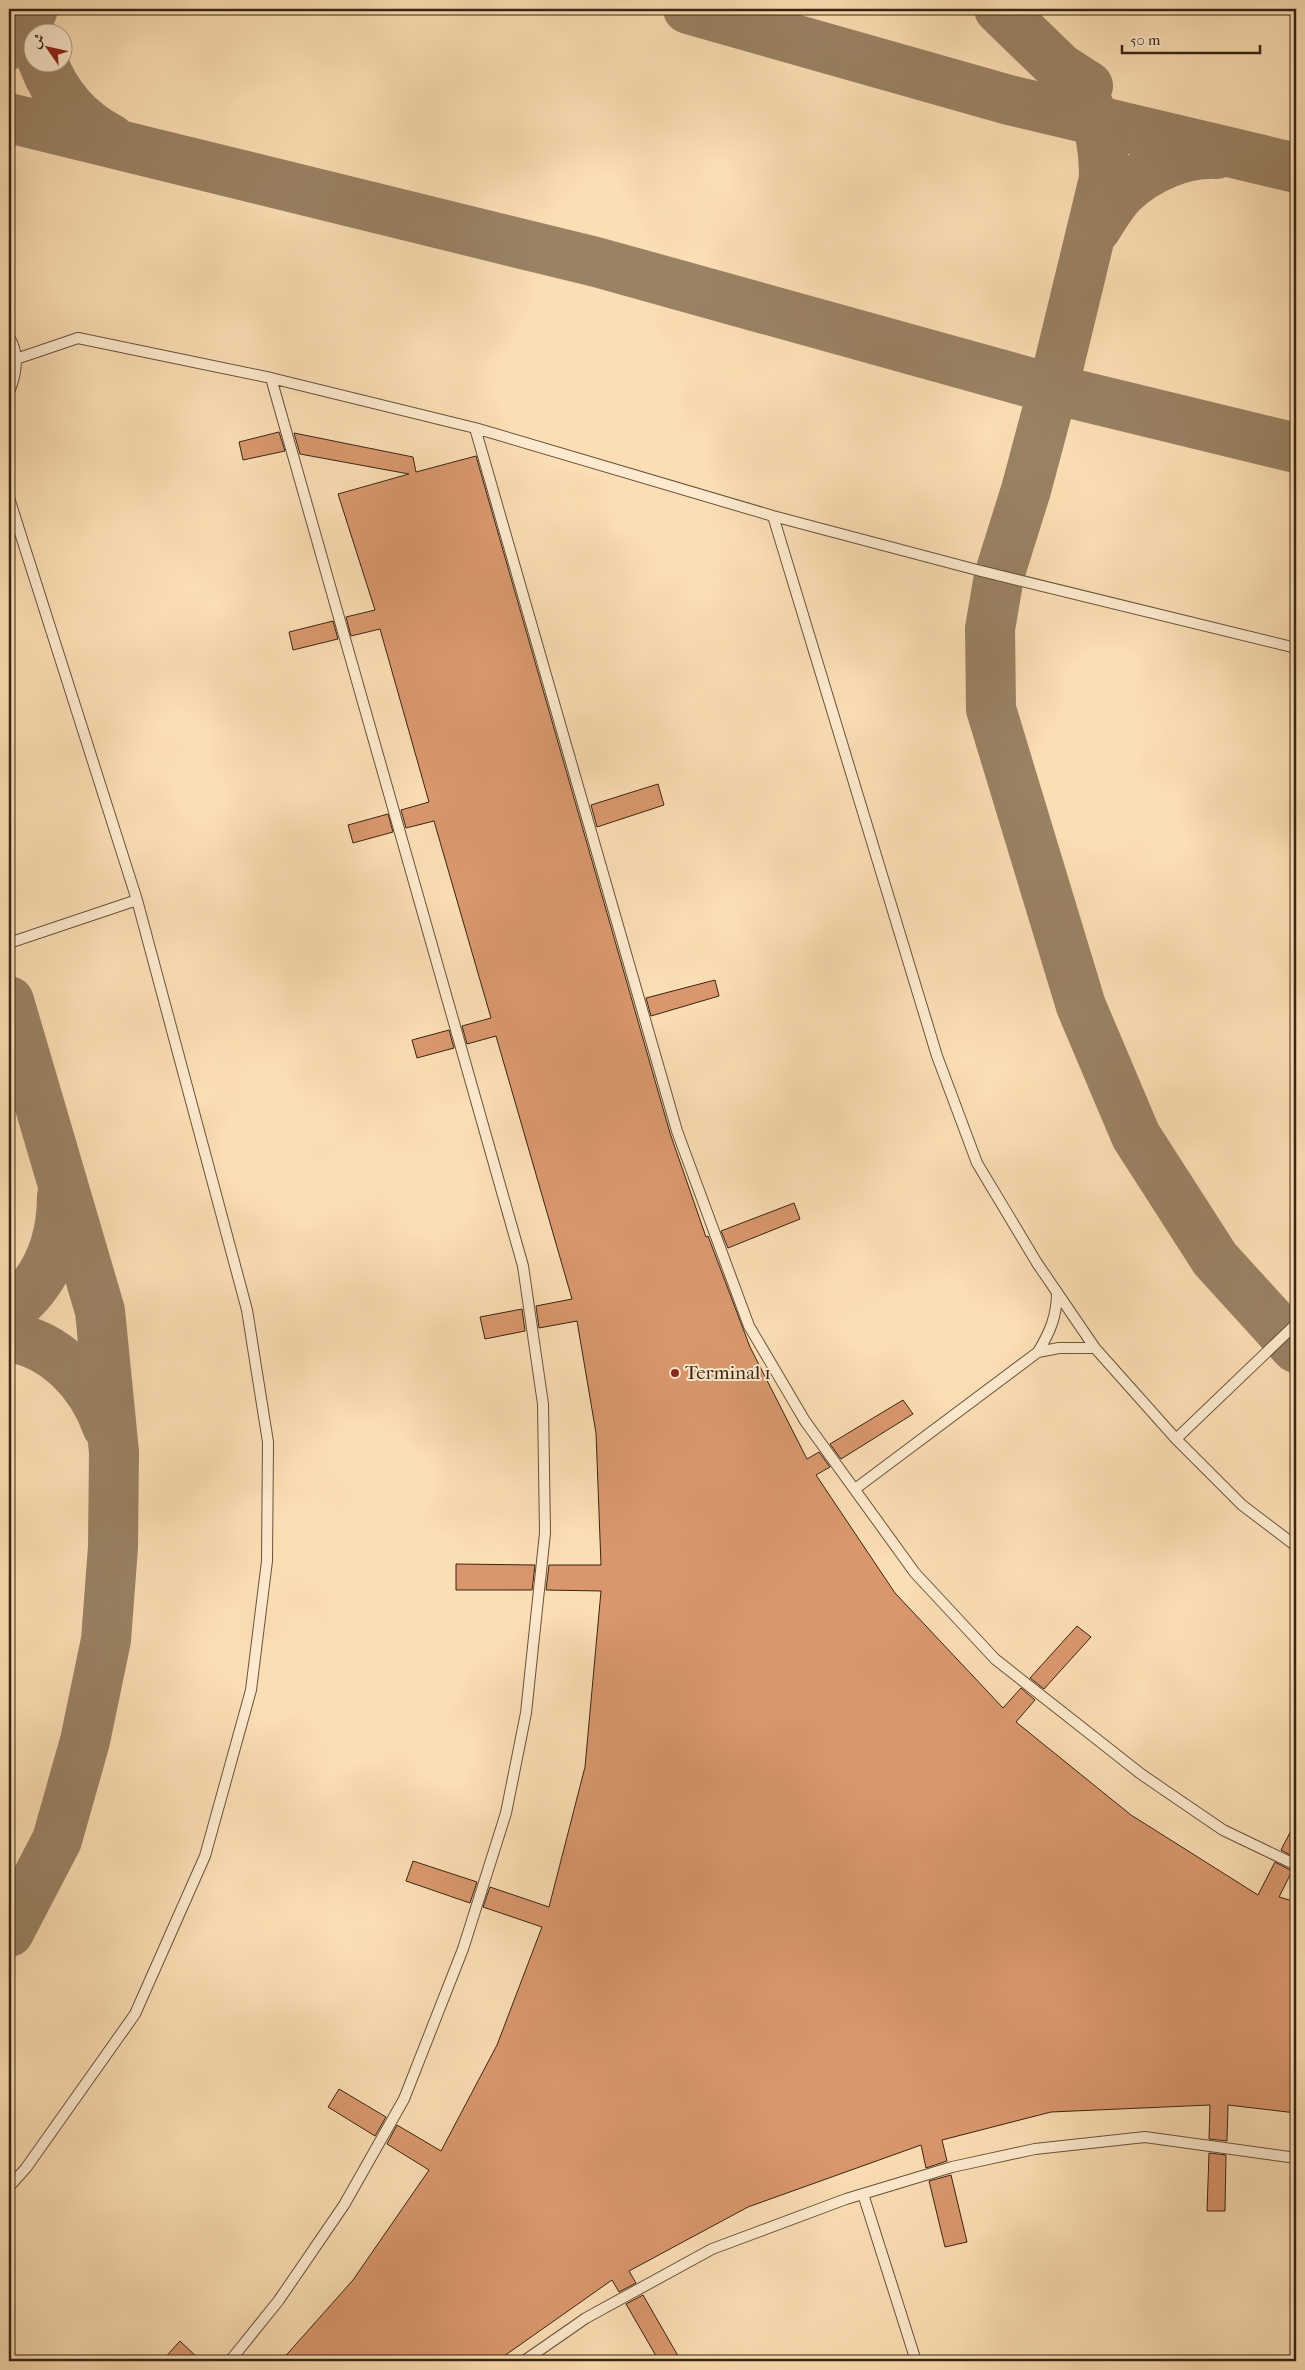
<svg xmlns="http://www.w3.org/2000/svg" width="1305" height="2370" viewBox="0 0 1305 2370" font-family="'IM FELL French Canon',Amiri,serif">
<rect width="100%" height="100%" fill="#fcdeb4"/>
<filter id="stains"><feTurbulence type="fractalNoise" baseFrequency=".004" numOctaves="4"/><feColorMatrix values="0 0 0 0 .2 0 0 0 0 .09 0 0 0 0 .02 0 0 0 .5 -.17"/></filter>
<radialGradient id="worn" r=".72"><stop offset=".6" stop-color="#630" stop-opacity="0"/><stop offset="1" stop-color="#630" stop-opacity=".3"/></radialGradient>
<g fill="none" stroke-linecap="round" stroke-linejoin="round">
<path stroke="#9a8264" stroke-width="50" d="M688,9l321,91 287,68
M999,9l61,59 28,18
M9,45l17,-20 7,-16
M43,62c13,35 35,60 68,77
M1060,68c34,40 44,58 44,111l-51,210 -27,101 -27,86 -9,53 1,80 90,297 55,130 79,123 81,89
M9,118l587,144 457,127 243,59
M1095,230c8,-12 16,-27 27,-38 24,-23 61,-40 95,-38
M9,1001l91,310 14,141 -1,95 -7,93 -21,101 -28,99 -48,92
M9,1311c37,-28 53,-69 53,-115
M9,1337c47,7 83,46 98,89"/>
</g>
<path fill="#da976d" stroke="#372513" d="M279,432l6,19 -42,9 -4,-18z
M294,433l119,24 3,15 60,-16 194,677 36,104 2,-1 42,111 57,112 12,-7 11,15 -14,8 79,118 108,115 18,-20 14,12 -19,22 115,93 127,80 17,-33 17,9 -13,26 17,5v211l-68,-8 -1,36 -18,-2 1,-34 -159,7 -109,28 5,21 -21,7 -5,-23 -173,62 -119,64 7,12 -17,9 -7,-12 -115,81h-216l72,-81 76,-110 -42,-26 10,-19 44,26 56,-106 45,-118 -59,-20 7,-20 59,20 36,-140 16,-176 -55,-1 3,-25h52l-5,-132 -19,-112 -38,7 -3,-22 36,-7 -76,-263 -29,8 -5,-18 29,-8 -57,-197 -28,7 -5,-18 28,-8 -49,-173 -29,7 -5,-19 29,-7 -37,-116 71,-20 -109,-20z
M333,621l5,18 -45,11 -4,-18z
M658,784l6,21 -67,22 -6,-22z
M388,814l5,18 -40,11 -5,-18z
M715,980l4,16 -68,20 -5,-18z
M449,1030l5,18 -37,10 -5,-18z
M794,1203l6,16 -72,29 -7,-17z
M522,1309l3,22 -40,8 -5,-22z
M903,1400l10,14 -72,45 -11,-15z
M456,1564l79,1 -3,25h-76z
M1077,1626l14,11 -47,52 -14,-11z
M1296,1821v37l-15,-8z
M413,1861l64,21 -7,21 -64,-22z
M339,2089l47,28 -11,19 -47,-29z
M1209,2153l17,2 -1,56h-18z
M951,2175l16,67 -22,5 -16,-66z
M643,2295l38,66h-22l-33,-57z
M180,2341l21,20h-39z"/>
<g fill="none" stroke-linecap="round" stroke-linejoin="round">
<defs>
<path id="lane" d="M9,337c11,17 7,38 0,55
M16,359l62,-21 193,40 204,50 298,88 204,54 319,78
M475,428l202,703 72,195 56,95 110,152 80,86 146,115 82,56 73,35
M9,498l128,402 110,410 21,132 -1,119 -16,129 -46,166 -70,158 -109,154 -17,19
M773,516l164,540 40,107 60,100 58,85 81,91 66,66 54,41
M9,943l128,-43
M1057,1292c0,24 -7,40 -19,60l21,-4h36
M1176,1439l120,-115
M855,1489l183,-137
M863,2194l53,167
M230,2361l49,-61 65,-95 60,-106 59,-150 43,-136 20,-100 19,-180 -2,-129 -20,-138 -252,-888
M524,2361l62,-43 126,-69 134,-50 106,-32 83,-18 110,-12 151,21"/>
</defs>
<use href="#lane" stroke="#68533b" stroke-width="12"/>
<use href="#lane" stroke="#fdeace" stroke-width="10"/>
</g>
<circle fill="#8f2418" stroke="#fdeace" stroke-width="2" cx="675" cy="1373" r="5"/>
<g text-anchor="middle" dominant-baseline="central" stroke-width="4" stroke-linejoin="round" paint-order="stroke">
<g font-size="19" fill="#372513" stroke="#fdeace" text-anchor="start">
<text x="685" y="1373">Terminal 1</text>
</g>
</g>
<rect width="1305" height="2370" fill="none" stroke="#fcdeb4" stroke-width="30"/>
<rect x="10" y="10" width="1285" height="2350" fill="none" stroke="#372513" stroke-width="2.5"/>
<rect x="15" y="15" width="1275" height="2340" fill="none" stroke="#372513"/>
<g transform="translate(48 48) rotate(304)"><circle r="24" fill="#fdeace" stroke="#ae9b83"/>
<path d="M0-4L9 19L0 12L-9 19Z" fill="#8f2418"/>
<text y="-8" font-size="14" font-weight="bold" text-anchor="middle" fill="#372513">ش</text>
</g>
<path d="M1122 45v8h138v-8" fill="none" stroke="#372513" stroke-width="2.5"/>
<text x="1130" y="45" font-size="15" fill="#372513" stroke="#fdeace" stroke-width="4" paint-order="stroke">50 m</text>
<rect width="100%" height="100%" filter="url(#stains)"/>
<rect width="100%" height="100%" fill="url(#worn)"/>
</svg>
